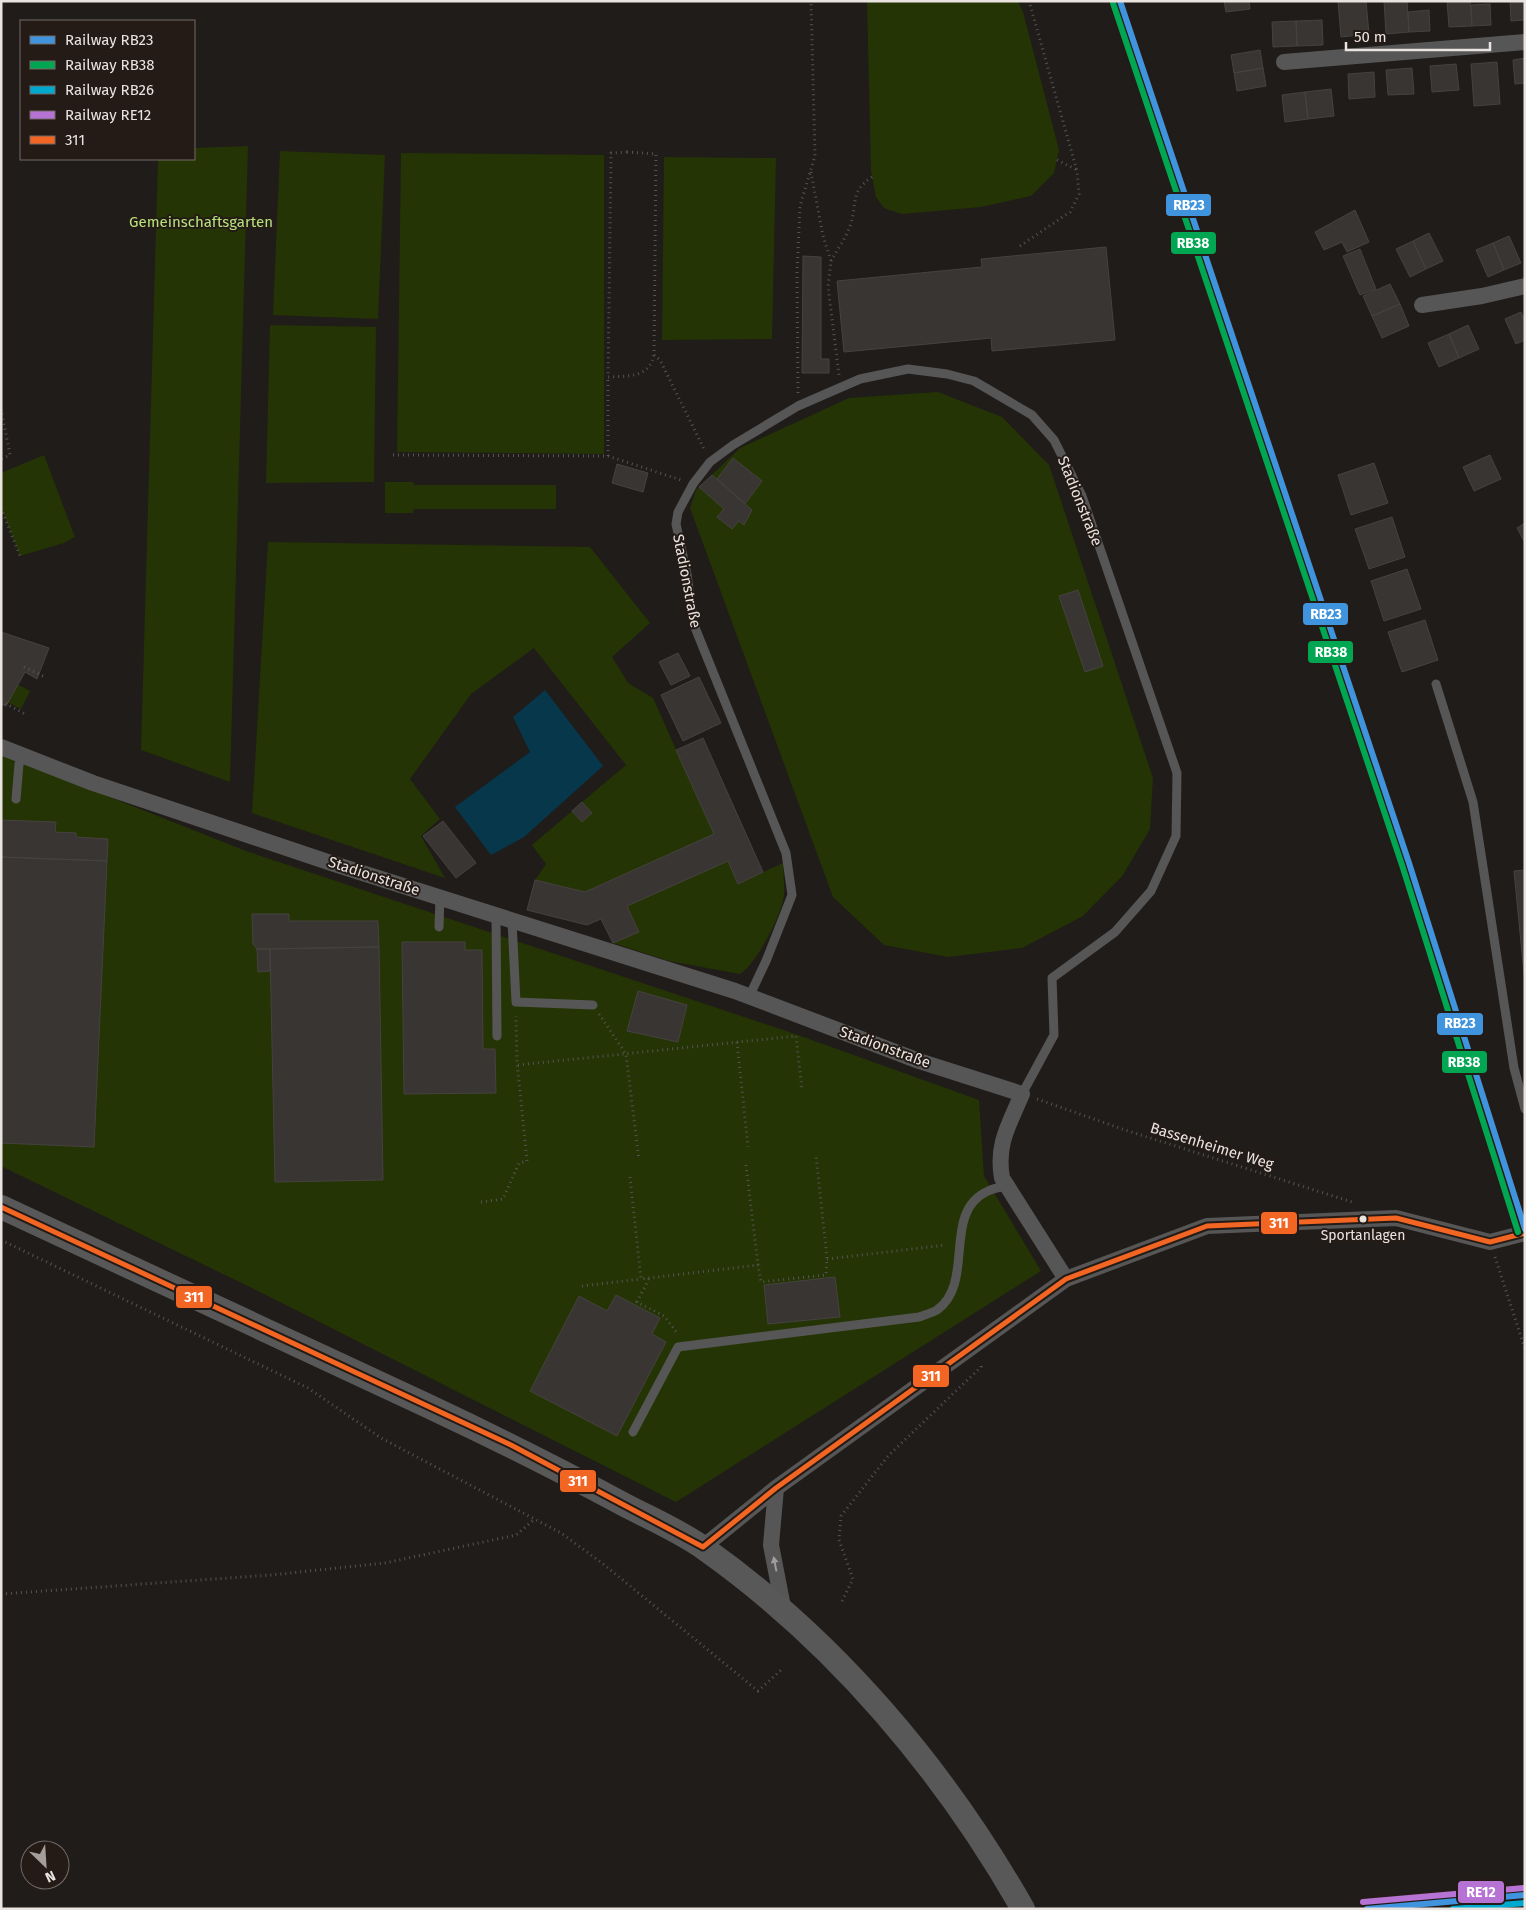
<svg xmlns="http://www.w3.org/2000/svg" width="1526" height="1910" viewBox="0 0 1526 1910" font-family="'Fira Sans',sans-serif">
<rect width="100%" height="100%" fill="#201c1a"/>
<path fill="#243404" d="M867,1h151l5,11 36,138 -5,23 -23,23 -50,11 -79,7 -18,-6 -8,-11 -5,-26z
M248,146l-18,636 -89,-32 17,-591h36v-11z
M280,151l105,4 -7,164 -105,-4z
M401,153l203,2v299l-207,-2z
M664,157l112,1 -4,181 -110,1z
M270,325l106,2 -2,155 -108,1z
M938,392l64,25 47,48 104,313 -3,51 -27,46 -40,41 -61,32 -74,9 -64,-12 -51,-48 -143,-389 6,-18 44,-42 109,-50z
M44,455l31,82 -11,6 -44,13 -19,-49v-34z
M385,482h28l1,3h142v24h-142l-1,4h-28z
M268,542l322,5 60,76 -38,34 16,26 25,15 61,136 -129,58 -50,-12 11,-16 -14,-19 40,-34 10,11 10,-9 -10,-11 44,-37 -92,-117 -63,46 -61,85 30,40 -19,17 24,42 -193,-65z
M17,684l13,7 -9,18 -14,-7z
M1,754l245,97 552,184 181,65 5,76 57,95 -365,231 -414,-209 -261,-127z
M728,861l10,23 45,-21c0,10 2,21 1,31 -1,20 -28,70 -44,80l-71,-13 -56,-18 26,-12 -12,-25z"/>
<path fill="#07374b" d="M545,690l58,76 -79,71 -33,18 -36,-48 75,-55 -17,-35z"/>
<path fill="#383533" stroke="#464240" d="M1224,1h25l1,8 -24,3z
M1338,1h28l3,33 -28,3z
M1384,1h23l2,31 -23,2z
M1447,1h23l2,25 -23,1z
M1510,1h15v19l-14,1z
M1490,4l1,21 -19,1 -1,-21z
M1429,10l1,21 -21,1 -1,-20z
M1322,20l1,25 -26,1 -1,-25z
M1296,21l1,25 -24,1 -1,-25z
M1260,50l3,18 -29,5 -3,-18z
M1525,58v25l-10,1 -2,-24z
M1497,62l3,42 -26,2 -3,-42z
M1456,64l3,26 -27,2 -2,-26z
M1263,68l3,18 -29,5 -3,-18z
M1412,68l2,26 -26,1 -2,-25z
M1374,72l1,25 -26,2 -1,-25z
M1331,89l3,27 -26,3 -3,-27z
M1305,92l3,27 -23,3 -3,-27z
M1355,210l14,32 -22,10 -5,-10 -18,8 -9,-18z
M1429,233l14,28 -17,8 -13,-28z
M1509,236l12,27 -17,7 -11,-27z
M1413,241l13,28 -16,8 -14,-28z
M1493,243l11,27 -16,7 -12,-27z
M1106,247l9,93 -123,11 -1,-13 -147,14 -7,-71 145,-14 -1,-8z
M1360,249l16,40 -16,6 -17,-39z
M803,256l18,1v102h8v14h-27z
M1390,284l10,20 -28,12 -9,-20z
M1400,304l9,22 -27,12 -10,-22z
M1521,312l4,9v19l-9,4 -11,-25z
M1468,325l11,24 -20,9 -10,-24z
M1449,334l10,24 -20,9 -11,-24z
M1490,455l11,24 -27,12 -11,-24z
M733,458l29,23 -17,23 -28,-25z
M1374,463l14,40 -37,12 -13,-40z
M617,464l31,9 -5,19 -31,-9z
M712,475l40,35 -8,15 -5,-4 -7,8 -15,-12 7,-8 -25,-22z
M1392,517l13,40 -36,12 -14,-40z
M1525,523v20l-8,-15z
M1407,569l14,40 -37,12 -13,-40z
M1078,590l25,76 -18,6 -26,-76z
M1425,620l13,40 -36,12 -14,-40z
M1,632l48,16 -12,31 -12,-7 -19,34 -5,-2z
M678,653l12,23 -19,9 -12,-23z
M699,677l22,46 -38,18 -22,-46z
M703,738l60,134 -25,12 -10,-23 -101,45 12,26 -26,11 -12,-24 -14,6 -60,-15 8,-30 50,12 129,-58 -38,-84z
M582,802l10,11 -10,9 -10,-11z
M1,820l55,2 -1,10 21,1v4l32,2 -1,22 -106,-4z
M443,821l33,42 -20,15 -33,-42z
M1,857l106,4 -13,286 -93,-4z
M1525,870v114l-11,-113z
M252,914h37v7h89l1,26 -122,2 -4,-5z
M402,942h63v8h17l1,99h12l1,44 -92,1z
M379,947l4,233 -108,2 -5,-233z
M257,949h13v22l-12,1z
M638,991l49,14 -9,37 -51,-11z
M835,1277l5,40 -72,7 -4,-39z
M616,1295l44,23 -8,16 14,8 -49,94 -87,-45 49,-95 28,15z"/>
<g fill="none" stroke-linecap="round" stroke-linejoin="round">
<path stroke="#555454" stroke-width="3" stroke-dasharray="1 4" stroke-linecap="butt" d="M627,152l29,2 -2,200c-4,24 -26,22 -46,23l3,-224z
M1057,160l20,10
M811,172l12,64 8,25 -3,26 11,88
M1020,246l50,-34 9,-18 -2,-23 -48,-170
M831,261c6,-11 15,-23 19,-35 8,-22 -1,-34 22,-49
M654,355l6,5 45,91
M798,393l-1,-120 3,-67 15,-50 -4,-155
M1,409l9,46 -9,4
M393,455l215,1 73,24
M608,456v-79
M1,508l19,48
M24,667l21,10
M1,701l24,13
M599,1014l27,40 13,106
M737,1042l11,105
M518,1065l278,-29 6,54
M1037,1099l88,31 227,72
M746,1165l12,100
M630,1177l11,102 117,-14 3,17 65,-7 1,-16 -11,-104
M481,1202l22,-3 16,-36 8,-2 -10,-99 -1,-46
M1,1240l307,148 73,50 180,95 41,30 156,128 23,-21
M1495,1257l30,92
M827,1259l119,-14
M649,1279l-12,23 27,14 14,18
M582,1286l59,-7
M1,1594l270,-19 114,-12 131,-28 19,-16
M842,1601l11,-22 -14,-39 2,-24 47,-60 93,-89v-5"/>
<path stroke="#565657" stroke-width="9" d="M1436,684l37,118 41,266 11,41
M16,799l3,-35 4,-8
M496,916l1,120
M512,921l4,81 77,3
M439,927l1,-29
M749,997l17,-36 26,-66 -6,-42 -92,-228 -7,-51 -11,-50 2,-12 15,-28 17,-22 23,-17 65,-39 62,-27 48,-10 39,5 27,7 58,34 22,25 28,56 95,277 -1,63 -25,55 -36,41 -63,46 2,57 -32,59
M633,1432l45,-85 241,-30c5,-2 13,-4 18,-7 39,-28 4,-98 51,-119 6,-3 13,-4 19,-5"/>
<path stroke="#565657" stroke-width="16" d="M1284,62l241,-20
M1422,305l60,-9 43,-10
M1,747l92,36 241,81 401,127 184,70 103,33c-13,31 -26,50 -20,84l64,101
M776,1488l-5,57 13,67
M703,1547l73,-59 290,-209 141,-53 189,-8 94,24 35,-9"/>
<path stroke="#595859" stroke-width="24" d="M1,1207c143,66 285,133 427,199 66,31 130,63 193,97 28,15 59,28 84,46 131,93 239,221 318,360"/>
<defs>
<path id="bus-1" d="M1,1207l510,238 192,102 73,-59 290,-209 141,-53 189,-8 94,24 35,-9"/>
</defs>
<use href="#bus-1" stroke="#241b16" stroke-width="9"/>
<use href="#bus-1" stroke="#f26522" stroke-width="5"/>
<defs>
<path id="rail-1" d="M1120,1l289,862 116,366
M1367,1909l158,-14"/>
<path id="rail-2" d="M1113,3l289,862 116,367"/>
<path id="rail-3" d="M1453,1909l72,-6"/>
<path id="rail-4" d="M1363,1902l161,-14"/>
</defs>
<use href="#rail-1" stroke="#241b16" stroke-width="10"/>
<use href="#rail-2" stroke="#241b16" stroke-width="10"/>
<use href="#rail-3" stroke="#241b16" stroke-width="10"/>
<use href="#rail-4" stroke="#241b16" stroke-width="10"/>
<use href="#rail-1" stroke="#4094de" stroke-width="6"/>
<use href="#rail-2" stroke="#00a651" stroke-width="6"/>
<use href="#rail-3" stroke="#00a9ce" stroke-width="6"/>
<use href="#rail-4" stroke="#b673d3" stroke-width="6"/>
</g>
<defs><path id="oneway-solid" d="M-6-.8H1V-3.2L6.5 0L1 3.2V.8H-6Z" transform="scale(1.25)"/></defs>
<use fill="#a09d9c" href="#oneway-solid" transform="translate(775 1564) rotate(-101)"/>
<circle fill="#eae4e1" stroke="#241b16" stroke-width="2" cx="1363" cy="1219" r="4.5"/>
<g text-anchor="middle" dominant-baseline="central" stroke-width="4" stroke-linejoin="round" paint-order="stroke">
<g font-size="14" fill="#eae4e1" stroke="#241b16">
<text x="1363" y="1235">Sportanlagen</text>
</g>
<g font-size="15" fill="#b7e27c" stroke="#241b16">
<text x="201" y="222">Gemeinschaftsgarten</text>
</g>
<g font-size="15" fill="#eae4e1" stroke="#241b16">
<text transform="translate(1080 501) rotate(68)">Stadionstraße</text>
<text transform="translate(687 581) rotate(79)">Stadionstraße</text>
<text transform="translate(374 876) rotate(18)">Stadionstraße</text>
<text transform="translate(885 1047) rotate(20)">Stadionstraße</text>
<text transform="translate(1212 1146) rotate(17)">Bassenheimer Weg</text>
</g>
</g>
<g stroke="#241b16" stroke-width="2">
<rect x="1165" y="193" width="47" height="24" rx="5" fill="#4094de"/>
<rect x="1170" y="231" width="47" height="24" rx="5" fill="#00a651"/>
<rect x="1302" y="602" width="47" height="24" rx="5" fill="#4094de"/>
<rect x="1307" y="640" width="47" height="24" rx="5" fill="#00a651"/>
<rect x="1436" y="1012" width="48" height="24" rx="5" fill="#4094de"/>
<rect x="1441" y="1050" width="47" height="24" rx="5" fill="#00a651"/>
<rect x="1260" y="1211" width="38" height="24" rx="5" fill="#f26522"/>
<rect x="175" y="1285" width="38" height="24" rx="5" fill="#f26522"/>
<rect x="912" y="1364" width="38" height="24" rx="5" fill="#f26522"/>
<rect x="559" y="1469" width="38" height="24" rx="5" fill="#f26522"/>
<rect x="1457" y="1880" width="48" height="24" rx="5" fill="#b673d3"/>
</g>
<g font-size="14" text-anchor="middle" font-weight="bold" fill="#fff">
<text x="1189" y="210">RB23</text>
<text x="1193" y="248">RB38</text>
<text x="1326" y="619">RB23</text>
<text x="1331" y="657">RB38</text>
<text x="1460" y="1028">RB23</text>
<text x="1464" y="1067">RB38</text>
<text x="1279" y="1228">311</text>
<text x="194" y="1302">311</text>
<text x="931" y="1381">311</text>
<text x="578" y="1486">311</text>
<text x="1481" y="1897">RE12</text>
</g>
<rect width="1526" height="1910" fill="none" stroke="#eae4e1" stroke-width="5"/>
<rect x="20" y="20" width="175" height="140" fill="#241b16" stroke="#736b67"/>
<rect x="30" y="36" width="25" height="8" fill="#4094de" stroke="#736b67"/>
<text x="65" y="45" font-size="15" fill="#eae4e1">Railway RB23</text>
<rect x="30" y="61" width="25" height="8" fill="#00a651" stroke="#736b67"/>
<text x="65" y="70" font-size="15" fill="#eae4e1">Railway RB38</text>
<rect x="30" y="86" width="25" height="8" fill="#00a9ce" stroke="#736b67"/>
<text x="65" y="95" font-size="15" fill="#eae4e1">Railway RB26</text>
<rect x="30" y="111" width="25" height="8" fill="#b673d3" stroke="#736b67"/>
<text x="65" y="120" font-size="15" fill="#eae4e1">Railway RE12</text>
<rect x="30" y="136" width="25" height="8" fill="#f26522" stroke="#736b67"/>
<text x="65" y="145" font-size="15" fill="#eae4e1">311</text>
<g transform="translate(45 1865) rotate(155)"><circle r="24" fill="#241b16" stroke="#736b67"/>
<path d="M0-4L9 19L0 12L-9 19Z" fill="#a39e9b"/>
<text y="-8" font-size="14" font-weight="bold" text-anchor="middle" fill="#eae4e1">N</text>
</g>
<path d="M1346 42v8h144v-8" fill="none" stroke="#eae4e1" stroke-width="2.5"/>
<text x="1354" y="42" font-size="15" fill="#eae4e1" stroke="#241b16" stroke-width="4" paint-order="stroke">50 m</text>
</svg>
